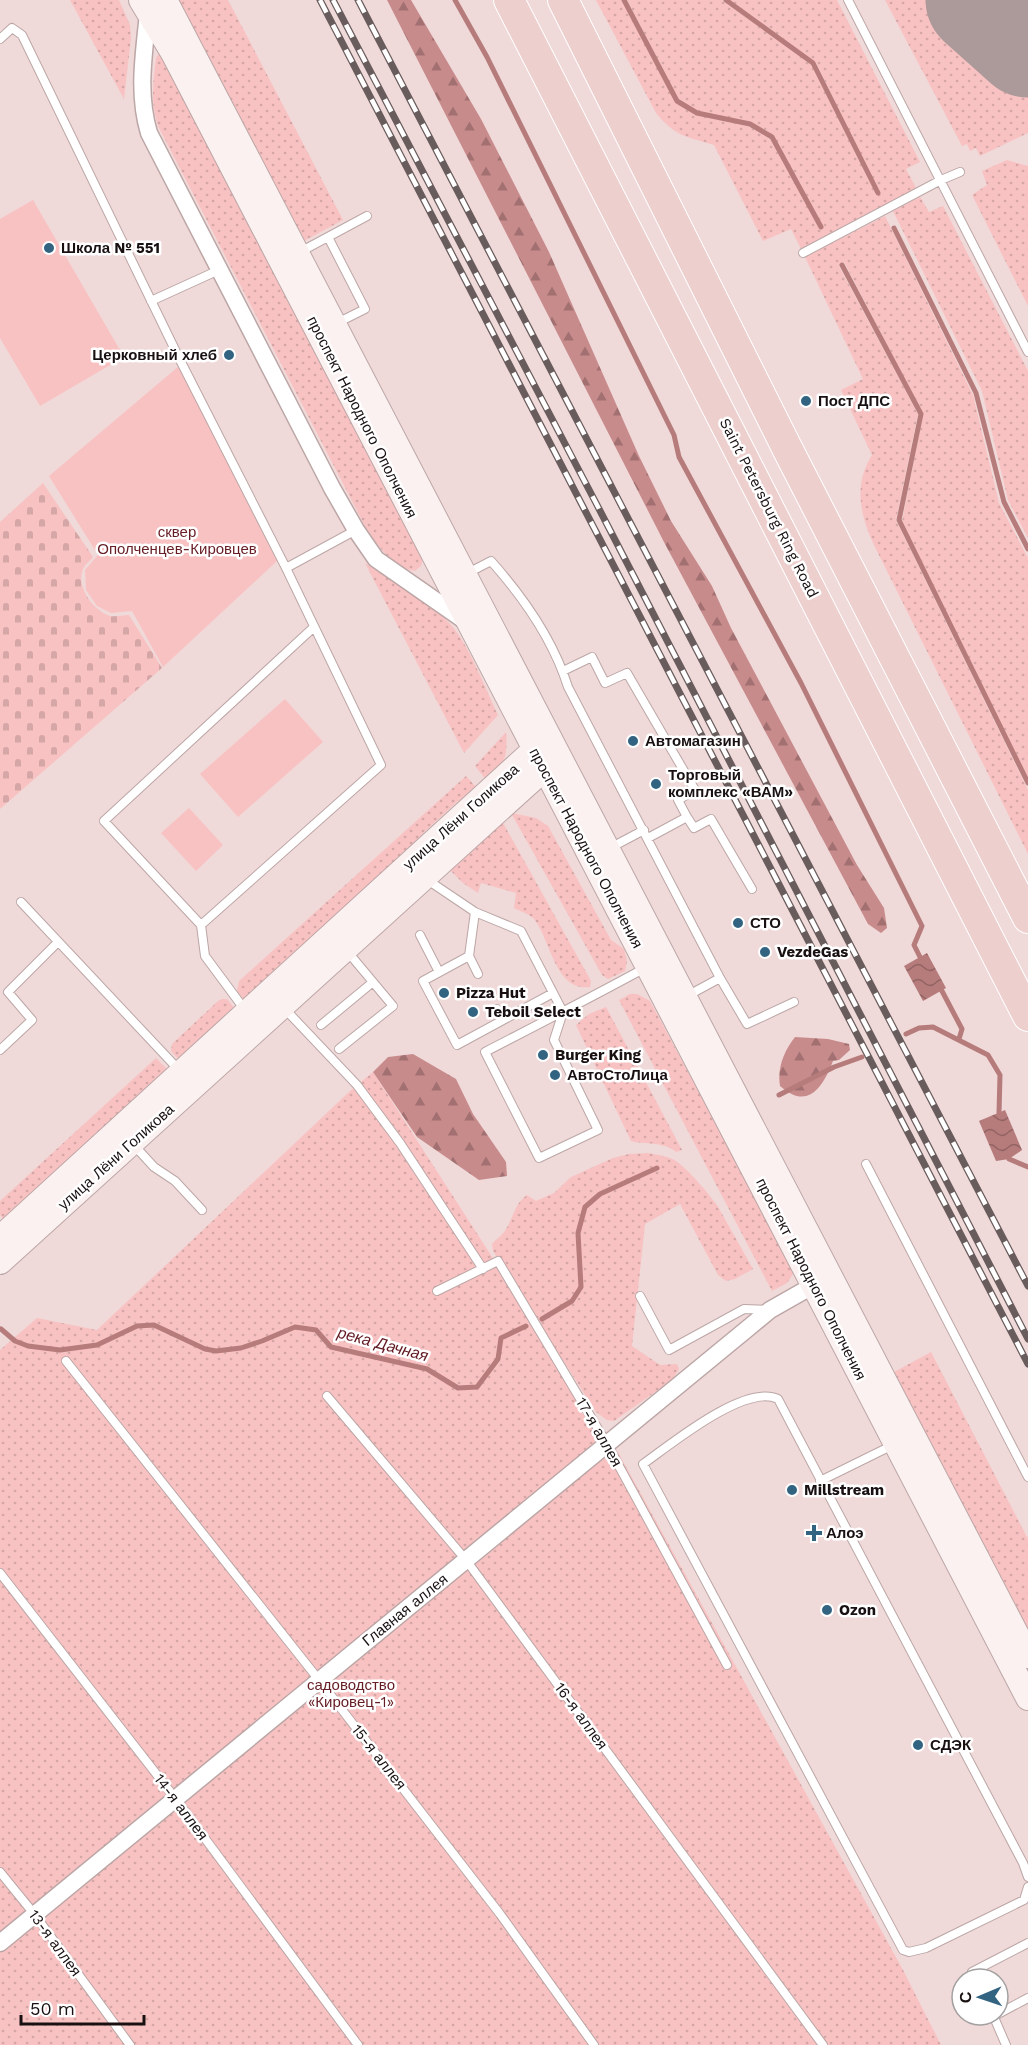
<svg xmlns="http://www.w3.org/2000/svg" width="1028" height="2045" viewBox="0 0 1028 2045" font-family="'Work Sans',sans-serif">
<defs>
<pattern id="grass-dots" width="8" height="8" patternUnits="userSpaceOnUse" patternTransform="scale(1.5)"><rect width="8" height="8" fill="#f9c2c2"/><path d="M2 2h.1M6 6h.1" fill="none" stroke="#d5a6a6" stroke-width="1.8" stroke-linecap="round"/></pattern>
<pattern id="forest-firs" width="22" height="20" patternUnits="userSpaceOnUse" patternTransform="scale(1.5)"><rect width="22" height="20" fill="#c88b8c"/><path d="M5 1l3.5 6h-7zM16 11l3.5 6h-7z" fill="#a27071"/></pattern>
<pattern id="cemetery-stones" width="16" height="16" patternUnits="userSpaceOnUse" patternTransform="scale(1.5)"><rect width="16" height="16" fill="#f9c2c2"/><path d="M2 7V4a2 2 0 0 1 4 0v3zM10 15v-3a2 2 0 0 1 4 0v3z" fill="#d5a6a6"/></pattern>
<pattern id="water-waves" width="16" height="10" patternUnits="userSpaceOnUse" patternTransform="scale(1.5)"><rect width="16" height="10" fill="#b67b7b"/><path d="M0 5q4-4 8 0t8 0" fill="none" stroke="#936363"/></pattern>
</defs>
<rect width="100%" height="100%" fill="#f0d9d9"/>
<path fill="url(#grass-dots)" d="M70,0h49l11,25 1,13 -7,61z
M175,0h53l115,220 -41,22z
M596,0h26l54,103 20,12 52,11 17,9 8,7 46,86 3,-3 -48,-88 -7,-6 -18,-9 -52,-11 -19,-12 -51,-99h95l89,64 65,130 3,-2 -63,-129 -86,-63h107l83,162 -14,7 10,19 -115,61 -10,-20 -28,12 -49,-96c-29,-9 -38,-8 -58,-32z
M885,0h51l92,82v51l-48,23 -4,-8 -6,3 -3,-7 -5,2z
M159,53l4,1 260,505 -2,7 -6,5c-23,-3 -37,-26 -49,-43l-207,-400c-9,-25 -6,-44 -3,-70z
M1007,160l21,6v140l-56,-111 15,-10 -5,-14z
M920,197l9,15 14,-6 85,165v167l-20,-38 -26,-109 -89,-180z
M885,216l88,179 26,108 29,55v221l-126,-258 21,-107 -79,-152 -5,4 79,148 -22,106 132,270v64l-153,-307c-15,-31 -22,-62 -3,-92l-31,-65 22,-11 -58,-122z
M365,563c27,19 64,37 86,62 19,22 34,63 47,90l-34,38z
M506,732c2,24 -1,32 -19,49l-12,-15z
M466,776l12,13 -16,15 -4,-3 -37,34 3,4 -178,163 -9,-11 2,-10z
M511,813l25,5 12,8 63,114 13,9 3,12 -2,10 -17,8 -6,-4z
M502,821l89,160 -1,6c-35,5 -39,-47 -56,-68 -5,-5 -14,-8 -20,-11l2,-15 -35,-10 -3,10 -15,-10 -14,-14z
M630,994h7l13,7 142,266 1,7 -6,9 -15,8 -153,-291z
M222,999h5l9,11 -56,51 -9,-10 1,-7 46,-43z
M606,1007l76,143 -6,2c-13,-11 -30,-7 -45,-11l-55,-116 13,-11z
M156,1058l13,13 -164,150 -5,-6v-14z
M373,1072l246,382 284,516 38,75h-941v-695l37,-32 60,12 253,-239z
M648,1153c10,2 20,3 28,8 14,10 31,31 41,44l36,64 -18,10 -9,2 -8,-6 -38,-71 -35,20 -13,122 28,19 17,-1 2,5 -7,11 -58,41 -7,-1 -11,-8 -103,-161 -1,-7c4,-5 11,-9 14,-15 7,-11 9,-26 21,-34l9,6 18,-8 17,-16 42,-19 16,-4z
M931,1352l97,187v90l-134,-257z"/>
<path fill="url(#forest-firs)" d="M387,0h24l70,119 68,133 90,204 32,65 41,65 19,42 126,237 27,43 3,20 -6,5 -13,-9 -203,-380z
M795,1037l33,2 21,5 1,6 -11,10 -6,1c-10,26 -25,50 -53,25 -3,-18 4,-35 15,-49z
M413,1054l43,25 17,35 33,48 1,14 -28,4 -62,-43 -44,-65 15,-15z"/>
<path fill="url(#cemetery-stones)" d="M43,483l50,74c-2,3 -7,7 -9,10 -10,18 9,44 26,49 6,1 14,-1 19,-1l33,53 -162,141v-287z"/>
<path fill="#f9c2c2" d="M33,200l91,157 -84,49 -40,-68v-119z
M179,366l98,195 -114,106 -31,-56 -21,2 -14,-7 -11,-16 -1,-20 13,-15 -49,-79z
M285,699l38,43 -85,75 -38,-43z
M189,808l34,37 -27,26 -35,-38z"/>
<path fill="url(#water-waves)" d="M927,953l19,35 -23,13 -19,-35z
M1005,1110l17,40 -13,9 -13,2 -17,-40z"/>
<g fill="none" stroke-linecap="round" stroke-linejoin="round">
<path stroke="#b67b7b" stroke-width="5" d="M455,0l32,57 187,378 5,22 122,226 121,243 -8,19 6,12
M624,0l53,101 20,12 53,11 22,13 49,90
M726,0l87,63 65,130
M894,228l82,165 28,109 24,47
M842,265l79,149 -22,106 129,263
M942,991l20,38 -3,10
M906,1034l13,-6 14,-1 55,28 12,20 -1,38
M779,1095l55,-28 28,-10
M1009,1159l19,8
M542,1319l30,-18 9,-14 -3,-54 7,-26 15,-13 57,-26
M1,1329l14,12 13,5 32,4 37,-5 40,-19 17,-1 51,24 11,2 25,-3 21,-7 33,-14 21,3 15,17 96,22 31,19 19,-1 21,-28 3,-21 25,-12"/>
<path stroke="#ac9a9a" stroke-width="111" d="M981,0l47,42"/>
<defs>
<path id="lane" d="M848,0l180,352
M0,39l12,-11 10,7 157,323 107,210 95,197 -180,160 -97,-104 210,-194
M328,237l37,72 -28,14
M300,252l67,-36
M803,253l138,-73 19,-8
M151,301l68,-31
M286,568l70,-38
M466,574l25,-13c33,37 62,78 77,126l152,291 -33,18
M563,671l29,-14 13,26 22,-10 68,117 -17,10 9,17 -39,21
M687,817l7,11 17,-9 41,70
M610,848l34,-18
M426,879l49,33 46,19 42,81 -9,28 44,90 -59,28 -54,-106c54,-28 107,-55 160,-84
M21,902l158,168
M475,912l-6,44 9,18
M201,925l4,31 40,54
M420,935l19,37
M469,956l-46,25 34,64 96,-52
M720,978l27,46 47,-22
M283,1007l74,78 43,58 83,126
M497,1009l6,11
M321,1025l52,-43
M339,1049l54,-43 -46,-55
M0,1050l32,-30 -24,-28 50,-50
M132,1143l22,24 21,14 27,29
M866,1164l162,313
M437,1291l61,-30 109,183 120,221
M640,1296l29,54 75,-41 24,1
M66,1361l253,319 181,234 94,131
M327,1396l139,164 357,485
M820,1481l73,-36
M0,1573l175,225 183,247
M0,1872l35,43 95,130
M1028,1877l-5,-14 -245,-464c-33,-16 -108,46 -135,65l260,486 6,2 17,-4 98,-48 4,-13
M975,1979l-3,-7 56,-29
M998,2014l30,-16
M993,2015l13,30"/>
<path id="street" d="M148,13c-4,41 -11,80 1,120l183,355 24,42 20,29 89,62
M0,1943l747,-614 23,-19 44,-25"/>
<path id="secondary" d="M141,0l32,53 855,1645
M165,0l863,1656
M0,1238l534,-488 16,-1
M0,1262l544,-493 7,-13"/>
<path id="highway" d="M509,0l519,1016
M563,0l224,448 241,470"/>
</defs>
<use href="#lane" stroke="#bca6a6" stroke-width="10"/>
<use href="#street" stroke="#bca6a6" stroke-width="19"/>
<use href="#secondary" stroke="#bca6a6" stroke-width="26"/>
<use href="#highway" stroke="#fff" stroke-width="32"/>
<use href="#lane" stroke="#fff" stroke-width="8"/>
<use href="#street" stroke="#fff" stroke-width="16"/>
<use href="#secondary" stroke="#faf1f0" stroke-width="24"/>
<use href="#highway" stroke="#edcfce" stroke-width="30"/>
<defs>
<path id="rail" d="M320,0l708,1364
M333,0l263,503 432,836
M358,0l670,1286"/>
</defs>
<use href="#rail" stroke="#695c5c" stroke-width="7"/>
<use href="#rail" stroke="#fff" stroke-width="4.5" stroke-dasharray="14" stroke-linecap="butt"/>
</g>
<g fill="#326381" stroke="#fff" stroke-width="2">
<circle cx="49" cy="248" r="6"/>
<circle cx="229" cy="355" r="6"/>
<circle cx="806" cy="401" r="6"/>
<circle cx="633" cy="741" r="6"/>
<circle cx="656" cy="784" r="6"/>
<circle cx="738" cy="923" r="6"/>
<circle cx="765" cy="952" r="6"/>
<circle cx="444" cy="993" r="6"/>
<circle cx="473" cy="1012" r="6"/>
<circle cx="543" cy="1055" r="6"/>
<circle cx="555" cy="1075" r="6"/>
<circle cx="792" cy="1490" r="6"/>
<path d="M811 1524h6v6h6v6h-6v6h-6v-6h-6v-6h6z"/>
<circle cx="827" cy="1610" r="6"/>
<circle cx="918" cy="1745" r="6"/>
</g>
<g text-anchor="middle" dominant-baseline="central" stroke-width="5" stroke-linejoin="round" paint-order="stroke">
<g font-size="15" font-weight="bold" fill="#191111" stroke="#fff" text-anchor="start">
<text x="61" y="248">Школа № 551</text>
<text x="217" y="355" text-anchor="end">Церковный хлеб</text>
<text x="818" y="401">Пост ДПС</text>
<text x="645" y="741">Автомагазин</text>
<text x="668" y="775">Торговый<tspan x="668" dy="17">комплекс «ВАМ»</tspan></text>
<text x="750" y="923">СТО</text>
<text x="777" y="952">VezdeGas</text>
<text x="456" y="993">Pizza Hut</text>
<text x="485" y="1012">Teboil Select</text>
<text x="555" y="1055">Burger King</text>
<text x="567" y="1075">АвтоСтоЛица</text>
<text x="804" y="1490">Millstream</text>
<text x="826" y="1533">Алоэ</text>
<text x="839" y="1610">Ozon</text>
<text x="930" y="1745">СДЭК</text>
</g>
<g font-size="15" fill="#191111" stroke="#fff">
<text transform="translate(362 417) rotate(63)">проспект Народного Ополчения</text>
<text transform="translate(769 508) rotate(63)">Saint Petersburg Ring Road</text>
<text transform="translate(461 817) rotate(-42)">улица Лёни Голикова</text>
<text transform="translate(586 848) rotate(62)">проспект Народного Ополчения</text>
<text transform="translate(116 1157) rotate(-42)">улица Лёни Голикова</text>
<text transform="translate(811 1279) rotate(63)">проспект Народного Ополчения</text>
<text transform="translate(599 1432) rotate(60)">17-я аллея</text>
<text transform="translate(405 1610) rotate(-39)">Главная аллея</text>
<text transform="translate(581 1716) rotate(54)">16-я аллея</text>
<text transform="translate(379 1757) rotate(52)">15-я аллея</text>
<text transform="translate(181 1807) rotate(53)">14-я аллея</text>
<text transform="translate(55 1943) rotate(54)">13-я аллея</text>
</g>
<g font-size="15" fill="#661d24" stroke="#fff">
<text x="177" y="532">сквер<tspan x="177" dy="17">Ополченцев-Кировцев</tspan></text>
<text x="351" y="1685">садоводство<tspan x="351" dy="17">«Кировец-1»</tspan></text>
</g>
<g font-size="16" font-style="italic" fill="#611820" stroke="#fff">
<text transform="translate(383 1344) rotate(15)">река Дачная</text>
</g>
</g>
<g transform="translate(980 1997) rotate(268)"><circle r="28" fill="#ffffff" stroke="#a3a0a0" stroke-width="1.5"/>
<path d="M0-4.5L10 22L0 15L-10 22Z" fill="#326381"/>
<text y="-9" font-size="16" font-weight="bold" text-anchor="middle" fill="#191111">С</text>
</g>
<path d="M21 2015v9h123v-9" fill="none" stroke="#191111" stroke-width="3"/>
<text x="30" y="2015" font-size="18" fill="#191111" stroke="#ffffff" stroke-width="4.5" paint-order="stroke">50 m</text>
</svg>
